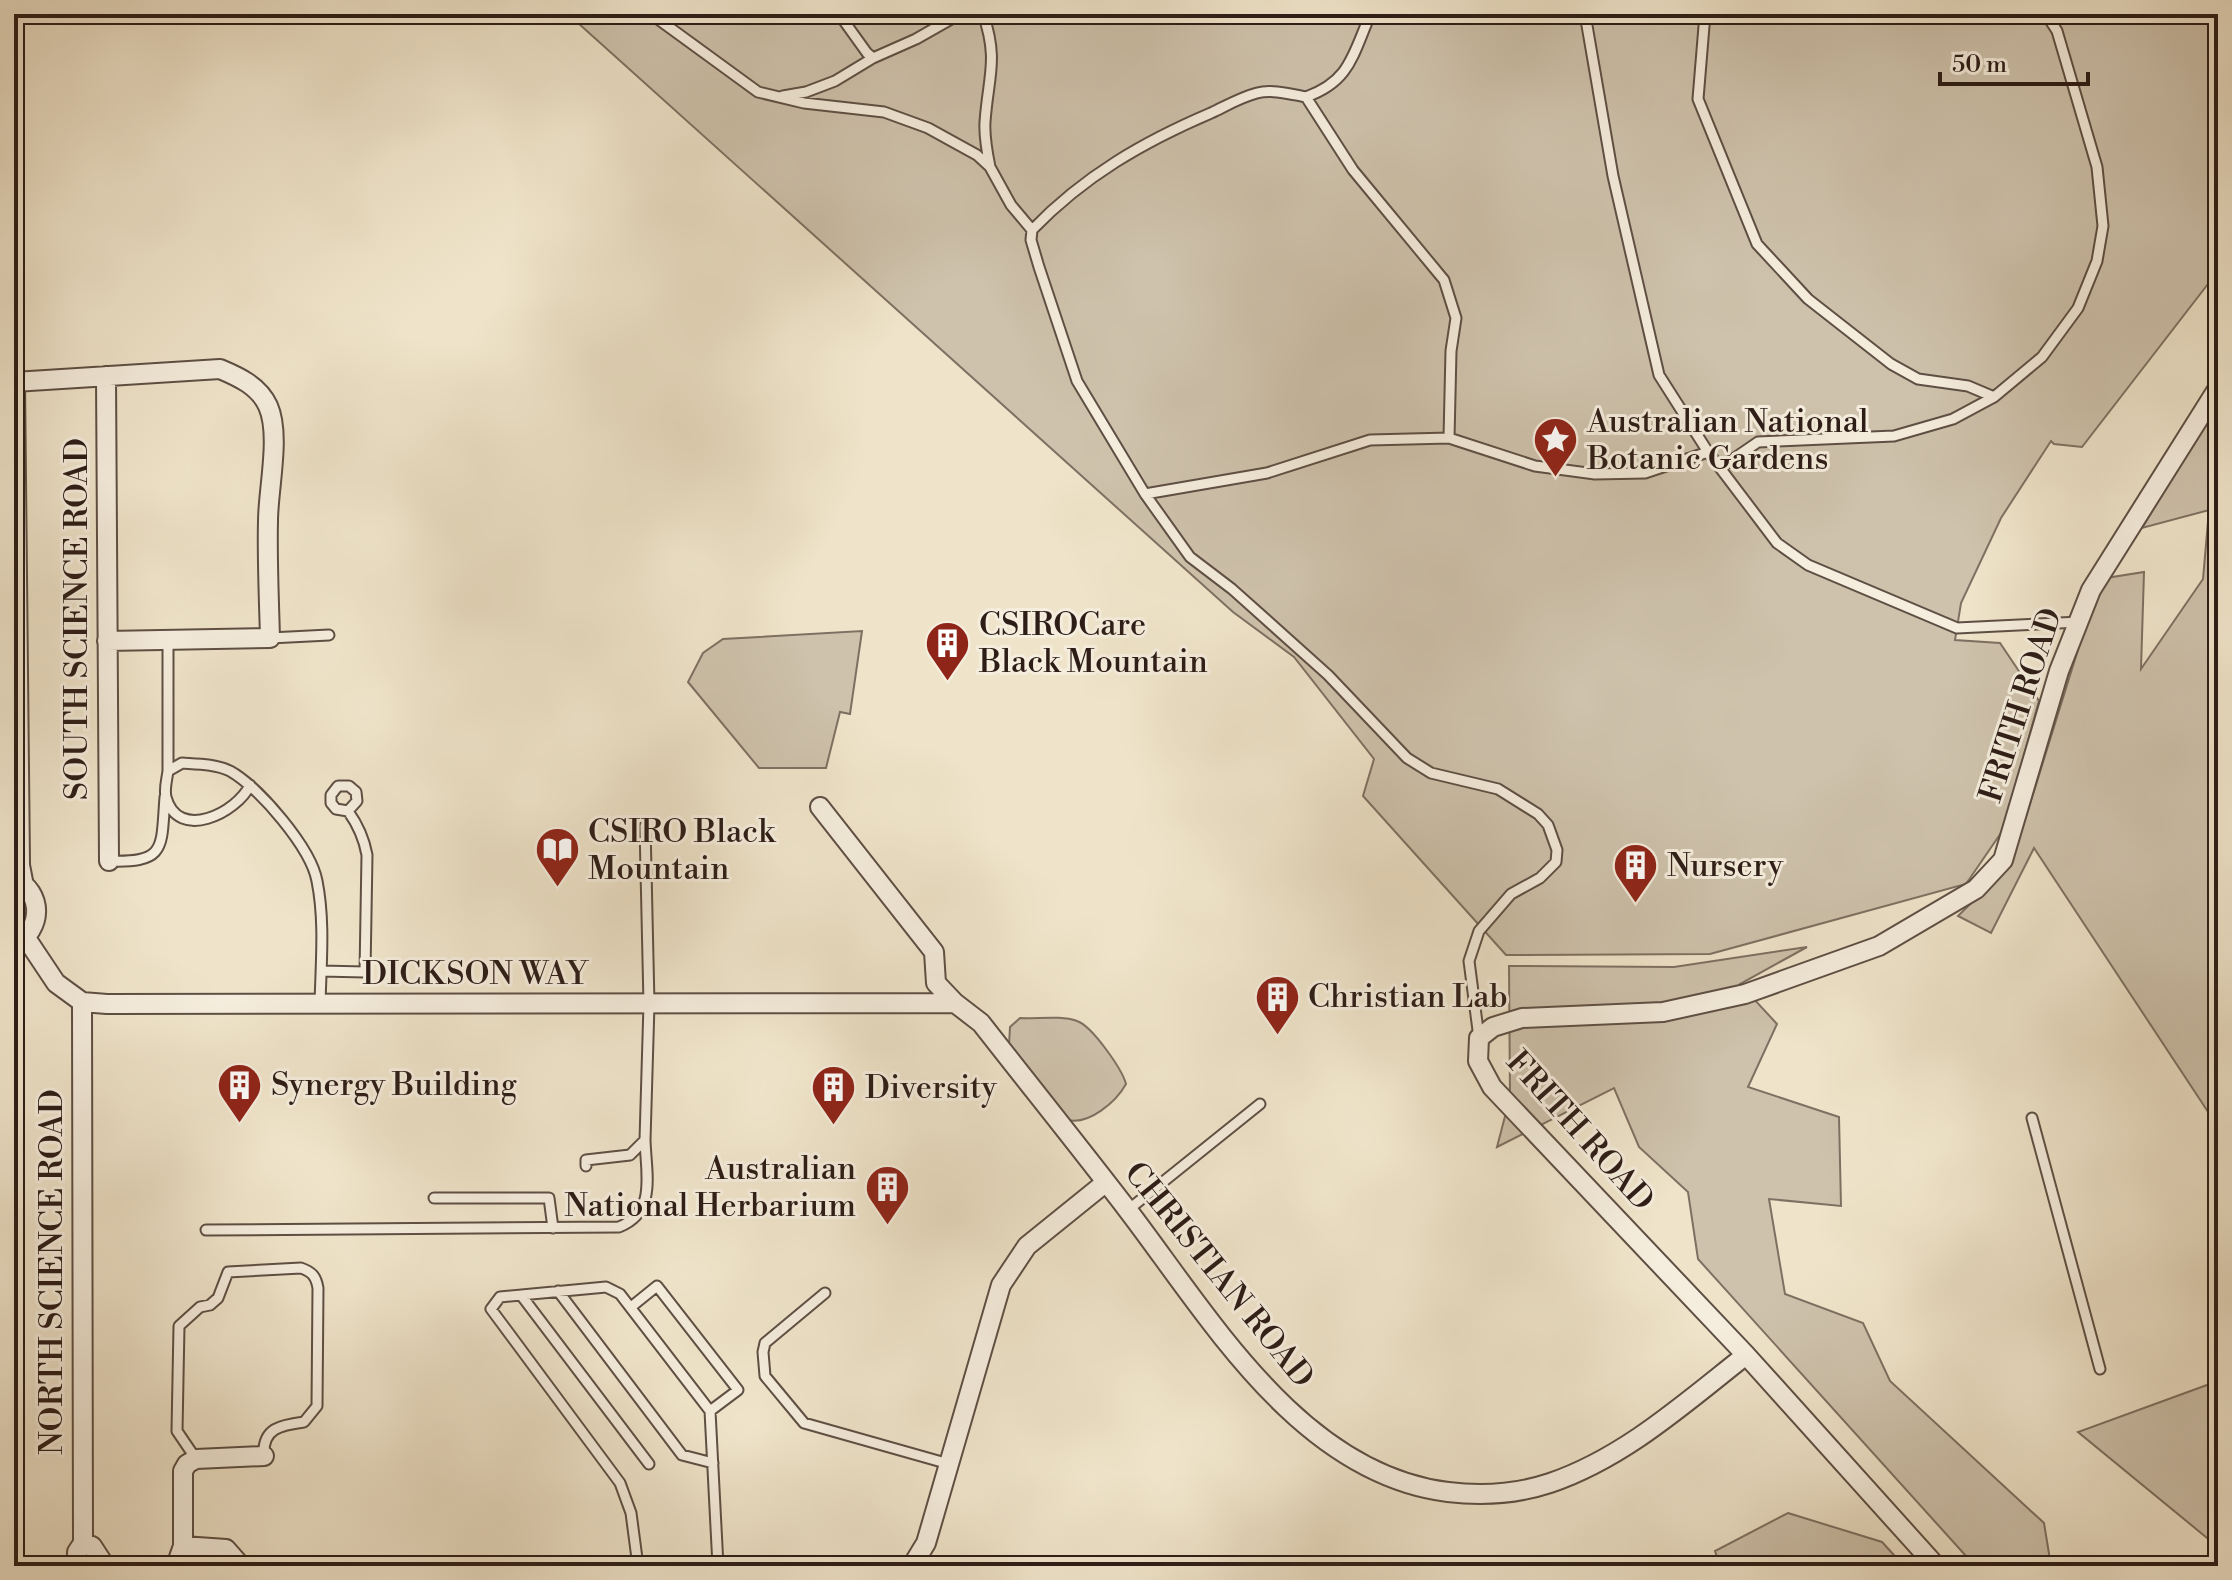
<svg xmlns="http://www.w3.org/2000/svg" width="2232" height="1580" viewBox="0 0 2232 1580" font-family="'Libre Bodoni',serif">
<rect width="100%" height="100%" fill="#efe4ca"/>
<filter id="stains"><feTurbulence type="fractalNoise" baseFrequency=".0025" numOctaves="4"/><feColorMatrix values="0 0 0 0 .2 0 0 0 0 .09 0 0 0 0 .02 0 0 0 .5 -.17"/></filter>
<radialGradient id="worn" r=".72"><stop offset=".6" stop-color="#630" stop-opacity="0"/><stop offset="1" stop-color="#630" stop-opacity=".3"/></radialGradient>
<path fill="#cec2ac" stroke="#7e7062" stroke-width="2" d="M568,14h1650v257l-136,176 -28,-3 -3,-3 -50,77 -40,85 -6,37 45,3 39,58 -36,129 -37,54 -256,70 -204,1 -143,-159 11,-37 -80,-102 -61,-45z
M2213,409l5,1v717l-184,-279 -43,85 -33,-17 46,-45 21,-51 75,-241 44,-7 -3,97 62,-90 6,-69 -67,18z
M862,631l-12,83 -10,-2 -14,56h-67l-71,-86 15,-29 20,-14z
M1807,947l-67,37 37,40 -29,63 91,30 2,89 -72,-7 16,95 78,29 27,58 154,142 7,43h-76l-277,-307 -10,-67 -49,-45 -25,-59 -117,59 13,-50 -1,-131 165,1z
M1020,1018c17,1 41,-3 57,3 15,5 45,48 49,63 -10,18 -37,41 -58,36l-59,-75 1,-18z
M2218,1381v166l-140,-115z
M1788,1513l94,29 22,24h-184l-5,-15z"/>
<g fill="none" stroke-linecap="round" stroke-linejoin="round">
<defs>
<path id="service" d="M651,14l107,78 46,11 80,9 44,16 29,16 20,11 13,12 21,38 21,25 -1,10 8,27 38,114 68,113 45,63 42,32 96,86 79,83 24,15 67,16 40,25 10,11 9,25 -1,12 -16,16 -29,16 -32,37 -10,30 10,77
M839,14l28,39 6,5
M983,14c16,46 5,63 2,108 -1,15 2,30 5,45
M1585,14l28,162 46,199 49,77 69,91 31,22 149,63 123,-6
M1705,14l-7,85 59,145 51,55 83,65 27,15 50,7 26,11
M783,96l23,-4 29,-11 38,-23 43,-19 44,-25
M1306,97c42,-15 46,-39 62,-77v-6
M1032,230c52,-54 111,-88 179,-117 15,-7 30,-16 46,-20 15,-4 33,1 49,4l47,73 91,110 12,38 -5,33 -2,87
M1720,468l38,-26 136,-6 59,-17 41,-22 48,-40 36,-49 19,-47 6,-35 -6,-59 -40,-136 -11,-17
M1145,494l122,-21 103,-33 79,-2 86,28 60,8 50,-1 63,-21
M270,638l59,-3
M168,640v131l14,-8c15,1 34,1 48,8 29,16 81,77 87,110 8,40 4,82 3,123
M168,771c-1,8 -4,18 -2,26 12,45 71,16 84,-12
M109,861c58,2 52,-13 56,-64
M321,971l44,1 2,-117c-3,-17 -9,-30 -19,-44l-12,-2 -5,-6v-8l7,-9h11l7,6 1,9 -9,10
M2032,1118l68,251
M586,1166v-6l44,-5 15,-15 4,-136 -4,-178
M434,1198h115l4,30
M1128,1210l132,-106
M206,1230l413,-3c38,-15 27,-53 26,-87
M558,1291l124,164 31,8
M825,1293l-60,50 -2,9 2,24 39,47 145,41
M521,1295l128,169
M631,1307l26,-21 81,104 -28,21
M196,1459l-19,-28 2,-105 21,-19 10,-2 8,-7 10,-26 73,-4c11,4 15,8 17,20l-1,118 -13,16c-23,3 -42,6 -40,34
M638,1566l-7,-53 -11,-30 -129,-174 9,-12 106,-10 14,7 90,117 8,155"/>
<path id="pedestrian" d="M17,382l5,483 4,21"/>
<path id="minor" d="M106,376l3,485
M14,382l206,-13c19,8 39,17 48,37 13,29 0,83 0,115 -1,39 1,78 2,117l-163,3
M820,807l114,145 2,31 19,20 26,20c50,64 100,126 149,190 82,108 172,261 318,279 33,4 69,2 102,-9 74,-25 135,-80 196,-128
M14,878c30,15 29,52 0,67
M26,938l30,45 26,19 25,2 848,-1
M83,1543l9,3 13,20
M183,1546l43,3 15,17
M77,1566v-14l6,-9 -1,-541
M176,1566l7,-20v-75l4,-7 9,-5 68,-3
M912,1566l14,-23 75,-258 26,-39 78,-63
M1936,1566l-190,-211 -254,-268 -14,-26 1,-23 14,-11 29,-9 141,-6 82,-18 134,-48 97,-57 27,-29 56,-189 32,-81 127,-202"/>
</defs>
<use href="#service" stroke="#5e4f44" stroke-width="13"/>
<use href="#pedestrian" stroke="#5e4f44" stroke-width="18"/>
<use href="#minor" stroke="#5e4f44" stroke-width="22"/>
<use href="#service" stroke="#f5eddd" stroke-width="9"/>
<use href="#pedestrian" stroke="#f5eddd" stroke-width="14"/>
<use href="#minor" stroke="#f5eddd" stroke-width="18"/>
</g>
<defs>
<symbol id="sight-pin" viewBox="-11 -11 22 30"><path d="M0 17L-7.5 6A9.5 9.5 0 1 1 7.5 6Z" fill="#8f2418" stroke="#f5eddd"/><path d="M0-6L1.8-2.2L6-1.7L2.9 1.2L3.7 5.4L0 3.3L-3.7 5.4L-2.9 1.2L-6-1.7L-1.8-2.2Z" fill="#fff"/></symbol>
<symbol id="building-pin" viewBox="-11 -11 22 30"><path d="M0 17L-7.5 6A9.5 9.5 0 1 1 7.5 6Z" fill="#8f2418" stroke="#f5eddd"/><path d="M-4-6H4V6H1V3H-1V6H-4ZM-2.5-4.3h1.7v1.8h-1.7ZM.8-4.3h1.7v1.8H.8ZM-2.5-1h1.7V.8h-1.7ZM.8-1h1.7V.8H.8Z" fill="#fff"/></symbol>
<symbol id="library-pin" viewBox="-11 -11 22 30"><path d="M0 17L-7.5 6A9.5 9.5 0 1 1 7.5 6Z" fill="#8f2418" stroke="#f5eddd"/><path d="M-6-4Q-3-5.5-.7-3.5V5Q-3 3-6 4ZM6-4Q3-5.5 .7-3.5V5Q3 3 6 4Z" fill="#fff"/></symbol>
</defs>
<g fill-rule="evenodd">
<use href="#sight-pin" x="1530" y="414" width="51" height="69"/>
<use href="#building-pin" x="922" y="618" width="51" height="69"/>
<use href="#library-pin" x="532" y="824" width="51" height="69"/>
<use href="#building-pin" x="1610" y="840" width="51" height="69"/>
<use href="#building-pin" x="1252" y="972" width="51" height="69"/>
<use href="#building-pin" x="214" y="1060" width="51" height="69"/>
<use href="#building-pin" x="808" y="1062" width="51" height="69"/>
<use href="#building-pin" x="862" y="1162" width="51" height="69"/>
</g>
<g text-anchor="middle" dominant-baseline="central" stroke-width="6" stroke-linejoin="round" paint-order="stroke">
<g font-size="32" fill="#2d1d17" stroke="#f5eddd" text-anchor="start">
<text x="1587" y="422">Australian National<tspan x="1587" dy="37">Botanic Gardens</tspan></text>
<text x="979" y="625">CSIROCare<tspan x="979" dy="37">Black Mountain</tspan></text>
<text x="588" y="832">CSIRO Black<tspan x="588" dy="37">Mountain</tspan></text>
<text x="1667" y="866">Nursery</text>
<text x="1308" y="997">Christian Lab</text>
<text x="271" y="1085">Synergy Building</text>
<text x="865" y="1088">Diversity</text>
<text x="856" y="1169" text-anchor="end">Australian<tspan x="856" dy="37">National Herbarium</tspan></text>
</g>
<g font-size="32" fill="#2d1d17" stroke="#f5eddd">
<text transform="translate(77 619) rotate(-90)">SOUTH SCIENCE ROAD</text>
<text transform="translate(2021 705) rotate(-72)">FRITH ROAD</text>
<text x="475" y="974">DICKSON WAY</text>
<text transform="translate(1580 1131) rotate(48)">FRITH ROAD</text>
<text transform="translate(52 1272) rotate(-90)">NORTH SCIENCE ROAD</text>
<text transform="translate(1219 1275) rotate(51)">CHRISTIAN ROAD</text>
</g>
</g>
<rect width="2232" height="1580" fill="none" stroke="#efe4ca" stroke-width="48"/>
<rect x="16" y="16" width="2200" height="1548" fill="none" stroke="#2d1d17" stroke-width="4"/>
<rect x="24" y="24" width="2184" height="1532" fill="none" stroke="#2d1d17" stroke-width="2"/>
<path d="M1940 72v12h148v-12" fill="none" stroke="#2d1d17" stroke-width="4"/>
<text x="1952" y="72" font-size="24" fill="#2d1d17" stroke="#f5eddd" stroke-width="6" paint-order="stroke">50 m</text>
<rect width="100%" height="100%" filter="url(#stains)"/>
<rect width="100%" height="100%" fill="url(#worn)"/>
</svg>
